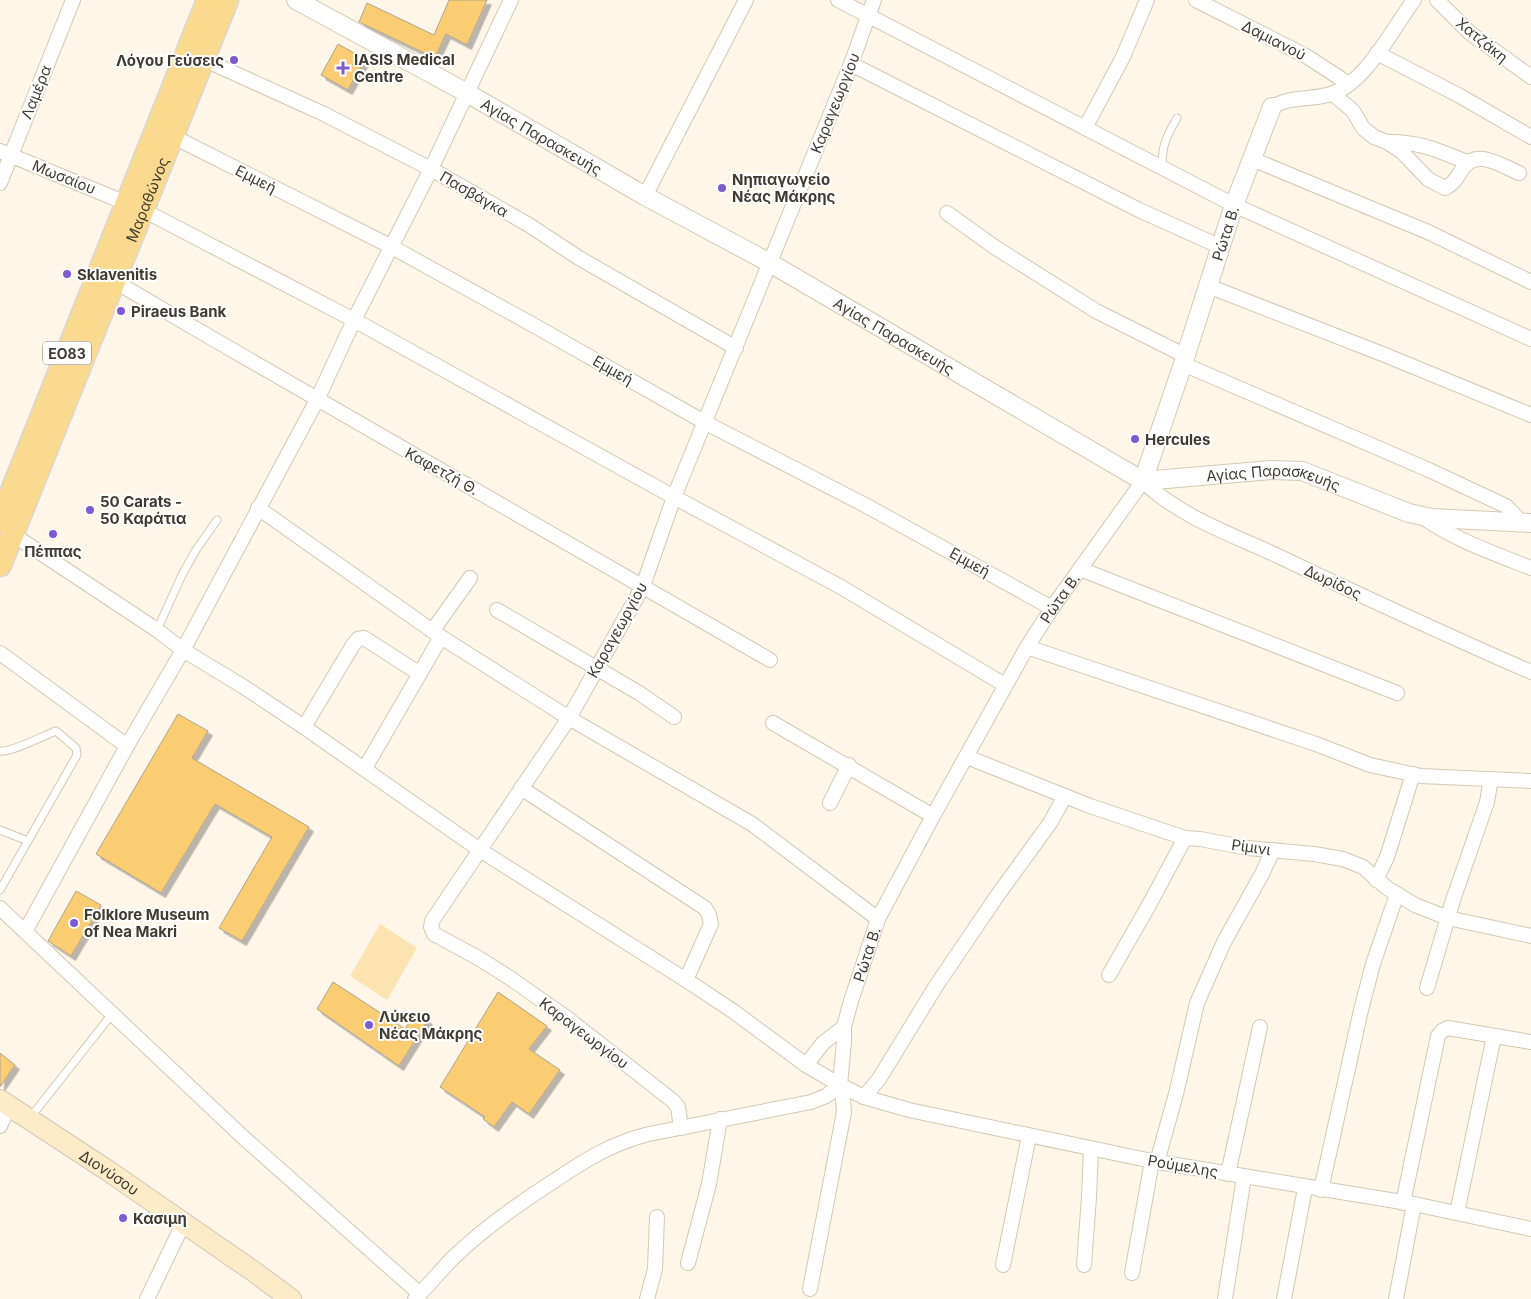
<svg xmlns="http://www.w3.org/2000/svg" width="1531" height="1299" viewBox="0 0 1531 1299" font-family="Inter,sans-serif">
<defs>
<filter id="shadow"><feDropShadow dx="4.5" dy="4.5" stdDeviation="0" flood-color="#0004"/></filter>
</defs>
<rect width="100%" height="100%" fill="#fef6e9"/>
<path fill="#fde3b0" d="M380,924l37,24 -30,52 -37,-24z"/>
<path fill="#fbcd73" stroke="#afa48e" filter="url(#shadow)" d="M449,0h38l-20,45 -21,-11 -11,24 -76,-36 8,-19 67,32z
M338,44l27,15 -17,31 -27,-15z
M178,714l30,17 -16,27 117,69 -67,114 -23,-13 53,-91 -57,-33 -54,89 -65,-39z
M76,891l25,14 -30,51 -23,-15z
M333,982l72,47 11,-17 12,8 -29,46 -82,-57z
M498,992l49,34 -18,23 31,21 -31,44 -17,-12 -18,25 -11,-8 2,-2 -45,-30z
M0,1053l15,12 -15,22z"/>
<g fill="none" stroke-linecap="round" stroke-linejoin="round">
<defs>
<path id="service" d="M1162,167c0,-22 4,-30 15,-49
M157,630l25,-55 14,-25 21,-30
M0,751c10,2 43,-15 56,-20l20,17 1,7 -77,135
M0,830l28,11
M30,1118l82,-104"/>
<g id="minor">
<path d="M838,0l396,205 297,134"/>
<path d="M1196,0l110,56 43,28"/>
<path d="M1437,0l33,33 61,44"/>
<path d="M1377,53l83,43 71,41"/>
<path d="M203,59l121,55 107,55 98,56 50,33 157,90"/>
<path d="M851,64l288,146 82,37"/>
<path d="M1333,94l20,17 10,17 11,9 13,5 15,10 26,27 17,9c11,-6 11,-10 18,-20 14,-20 39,-2 56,5"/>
<path d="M1272,107c17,-11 40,-7 59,-13 35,-11 62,-66 83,-94"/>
<path d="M1085,128l38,-71 24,-57"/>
<path d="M172,136l218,110 145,80 171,97 159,82 187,103"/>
<path d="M1387,142c31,-1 52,9 80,20"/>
<path d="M0,151l143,59 211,110 320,177 167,90 164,98"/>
<path d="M1252,159l176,73 103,50"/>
<path d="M0,183l73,-183"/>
<path d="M645,196l101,-196"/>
<path d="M947,213l49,35 100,63 90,45"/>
<path d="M114,281c218,128 438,253 656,379"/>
<path d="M1208,286l177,69 146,60"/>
<path d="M1183,364l246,106 77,36 16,17"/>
<path d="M258,508l183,129 128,81 183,106 126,95"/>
<path d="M1421,516c34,24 72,37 110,52"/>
<path d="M12,534l145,96 26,20 61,37 60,40 176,123 206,130 47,31 73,54 34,20 24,12 45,13 243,51 262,43 117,25"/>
<path d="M1080,569l317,124"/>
<path d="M497,610l142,83 35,24"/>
<path d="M433,630l37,-52"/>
<path d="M1027,647l289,97 54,21 51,11 110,5"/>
<path d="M0,653l127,93"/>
<path d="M773,723l160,93"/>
<path d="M304,727l49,-82 5,-6 6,-1 56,36"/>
<path d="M967,757l123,49 95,32 15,1 48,9 66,6 29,5 20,8 24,21 28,17 33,13 83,18"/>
<path d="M365,768l76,-131"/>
<path d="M521,788l184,120 4,7 2,9 -25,56"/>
<path d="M830,803l19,-38"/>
<path d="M1376,880l11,-23 26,-83"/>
<path d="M0,908l245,231 175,155"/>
<path d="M26,930l101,-184 56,-96 134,-250 37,-80 77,-151 80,-169"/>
<path d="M1109,975l40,-70 36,-67"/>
<path d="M1427,988l26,-88 34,-98 4,-23"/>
<path d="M806,1065l17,-22 21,-16"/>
<path d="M864,1097l15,-18 57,-93 61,-90 53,-73 15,-27"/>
<path d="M0,1126l9,-20"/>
<path d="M681,1128l-3,-21 -5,-6 -106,-83 -57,-40 -30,-19 -46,-25 -3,-7 1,-6 137,-203 74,-132 31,-89 177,-433 23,-64"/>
<path d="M1157,1162l19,-68 21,-91 27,-61 38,-68 11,-24"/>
<path d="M1228,1174l32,-147"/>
<path d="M1321,1190l40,-180 12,-46 24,-70"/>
<path d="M1403,1203l35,-167 4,-5 6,-3 83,14"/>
<path d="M1457,1213l37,-177"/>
<path d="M688,1263l21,-79 11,-65"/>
<path d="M1003,1265l26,-129"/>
<path d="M1084,1265l5,-68 2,-48"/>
<path d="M1132,1273l20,-112"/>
<path id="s1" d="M810,1289l34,-177 -1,-12 -3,-15 4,-44v-14l7,-26 27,-82 55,-103 94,-169 25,-39 91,-127c35,35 90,54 135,75 84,40 168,79 253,116"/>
<path d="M147,1299l37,-77"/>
<path d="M415,1299c13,-13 25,-28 39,-42 30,-29 64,-53 100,-76 31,-21 58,-38 95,-47l162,-32 15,-6 14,-11"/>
<path d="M647,1299l8,-30 2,-52"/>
<path d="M1225,1299l19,-122"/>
<path d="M1284,1299l21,-111"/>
<path d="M1396,1299l18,-95"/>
</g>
<g id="tertiary">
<path id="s2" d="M296,0l171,93 178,103 125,67 373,218 128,-11 31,1 107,42 23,5 99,5"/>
<path id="s3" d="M1143,481l40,-117 51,-159 38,-98"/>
</g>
<g id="secondary">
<path id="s4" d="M0,1100l107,70 146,101 38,28"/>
</g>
<g id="primary">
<path d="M0,521l208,-521"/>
<path id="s5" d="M0,565l227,-565"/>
</g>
</defs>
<use href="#service" stroke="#d4c8b3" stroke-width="9"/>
<use href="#minor" stroke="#d4c8b3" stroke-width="16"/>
<use href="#tertiary" stroke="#d4c8b3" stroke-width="20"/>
<use href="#secondary" stroke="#d4c8b3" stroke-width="22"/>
<use href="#primary" stroke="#d9d8d6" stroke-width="25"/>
<use href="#service" stroke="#fff" stroke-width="7"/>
<use href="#minor" stroke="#fff" stroke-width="14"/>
<use href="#tertiary" stroke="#fff" stroke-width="18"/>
<use href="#secondary" stroke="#fdecc7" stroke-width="20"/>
<use href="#primary" stroke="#fbd98e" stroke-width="22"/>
</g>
<g fill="#7d5ad4" stroke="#fff" stroke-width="2">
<circle cx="234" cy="60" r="5"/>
<path d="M340.5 60.5h5v5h5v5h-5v5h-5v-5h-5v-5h5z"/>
<circle cx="722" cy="188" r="5"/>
<circle cx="67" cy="274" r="5"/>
<circle cx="121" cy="311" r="5"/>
<circle cx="1135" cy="439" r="5"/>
<circle cx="90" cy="510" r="5"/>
<circle cx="53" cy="534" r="5"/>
<circle cx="74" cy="923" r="5"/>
<circle cx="369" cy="1025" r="5"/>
<circle cx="123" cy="1218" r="5"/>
</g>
<g text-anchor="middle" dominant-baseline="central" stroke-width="4" stroke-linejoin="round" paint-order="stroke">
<rect fill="#fff" stroke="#797670" stroke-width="1" x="43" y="341.5" width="48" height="23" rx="4"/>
<g font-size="14" font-weight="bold" fill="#403b32">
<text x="67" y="353">ΕΟ83</text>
</g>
<g font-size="15" fill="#403b32" stroke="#fff">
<text transform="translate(1274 40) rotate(27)">Δαμιανού</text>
<text transform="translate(1482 40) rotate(39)">Χατζάκη</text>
<text transform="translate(36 92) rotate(-68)">Λαμέρα</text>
<text transform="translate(835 103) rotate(-68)">Καραγεωργίου</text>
<text stroke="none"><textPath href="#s2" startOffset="281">Αγίας Παρασκευής</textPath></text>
<text transform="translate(64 177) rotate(22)">Μωσαίου</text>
<text transform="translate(256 179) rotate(27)">Εμμεή</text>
<text transform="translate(474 194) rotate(30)">Πασβάγκα</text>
<text stroke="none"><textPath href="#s5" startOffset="394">Μαραθώνος</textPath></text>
<text stroke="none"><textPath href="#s3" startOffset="261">Ρώτα Β.</textPath></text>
<text stroke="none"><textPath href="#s2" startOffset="686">Αγίας Παρασκευής</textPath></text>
<text transform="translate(613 370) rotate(30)">Εμμεή</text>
<text transform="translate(442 471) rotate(29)">Καφετζή Θ.</text>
<text stroke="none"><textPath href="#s2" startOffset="1106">Αγίας Παρασκευής</textPath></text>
<text transform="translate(970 562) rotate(29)">Εμμεή</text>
<text transform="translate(1333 582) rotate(25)">Δωρίδος</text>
<text stroke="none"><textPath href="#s1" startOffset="748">Ρώτα Β.</textPath></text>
<text transform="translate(617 630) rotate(-61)">Καραγεωργίου</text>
<text transform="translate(1251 847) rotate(8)">Ρίμινι</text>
<text stroke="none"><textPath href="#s1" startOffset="342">Ρώτα Β.</textPath></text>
<text transform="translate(584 1033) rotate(37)">Καραγεωργίου</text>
<text transform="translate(1183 1166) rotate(10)">Ρούμελης</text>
<text stroke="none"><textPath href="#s4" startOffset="131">Διονύσου</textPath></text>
</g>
<g font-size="15" font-weight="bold" fill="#403b32" stroke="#fff" text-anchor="start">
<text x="354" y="59">IASIS Medical<tspan x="354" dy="17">Centre</tspan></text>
<text x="224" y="60" text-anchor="end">Λόγου Γεύσεις</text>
<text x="732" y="179">Νηπιαγωγείο<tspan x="732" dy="17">Νέας Μάκρης</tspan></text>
<text x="77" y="274">Sklavenitis</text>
<text x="131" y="311">Piraeus Bank</text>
<text x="1145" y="439">Hercules</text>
<text x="100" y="501">50 Carats -<tspan x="100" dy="17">50 Καράτια</tspan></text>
<text x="53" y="551" text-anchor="middle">Πέππας</text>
<text x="84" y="914">Folklore Museum<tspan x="84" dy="17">of Nea Makri</tspan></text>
<text x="379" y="1016">Λύκειο<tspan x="379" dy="17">Νέας Μάκρης</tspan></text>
<text x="133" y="1218">Κασιμη</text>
</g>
</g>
</svg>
